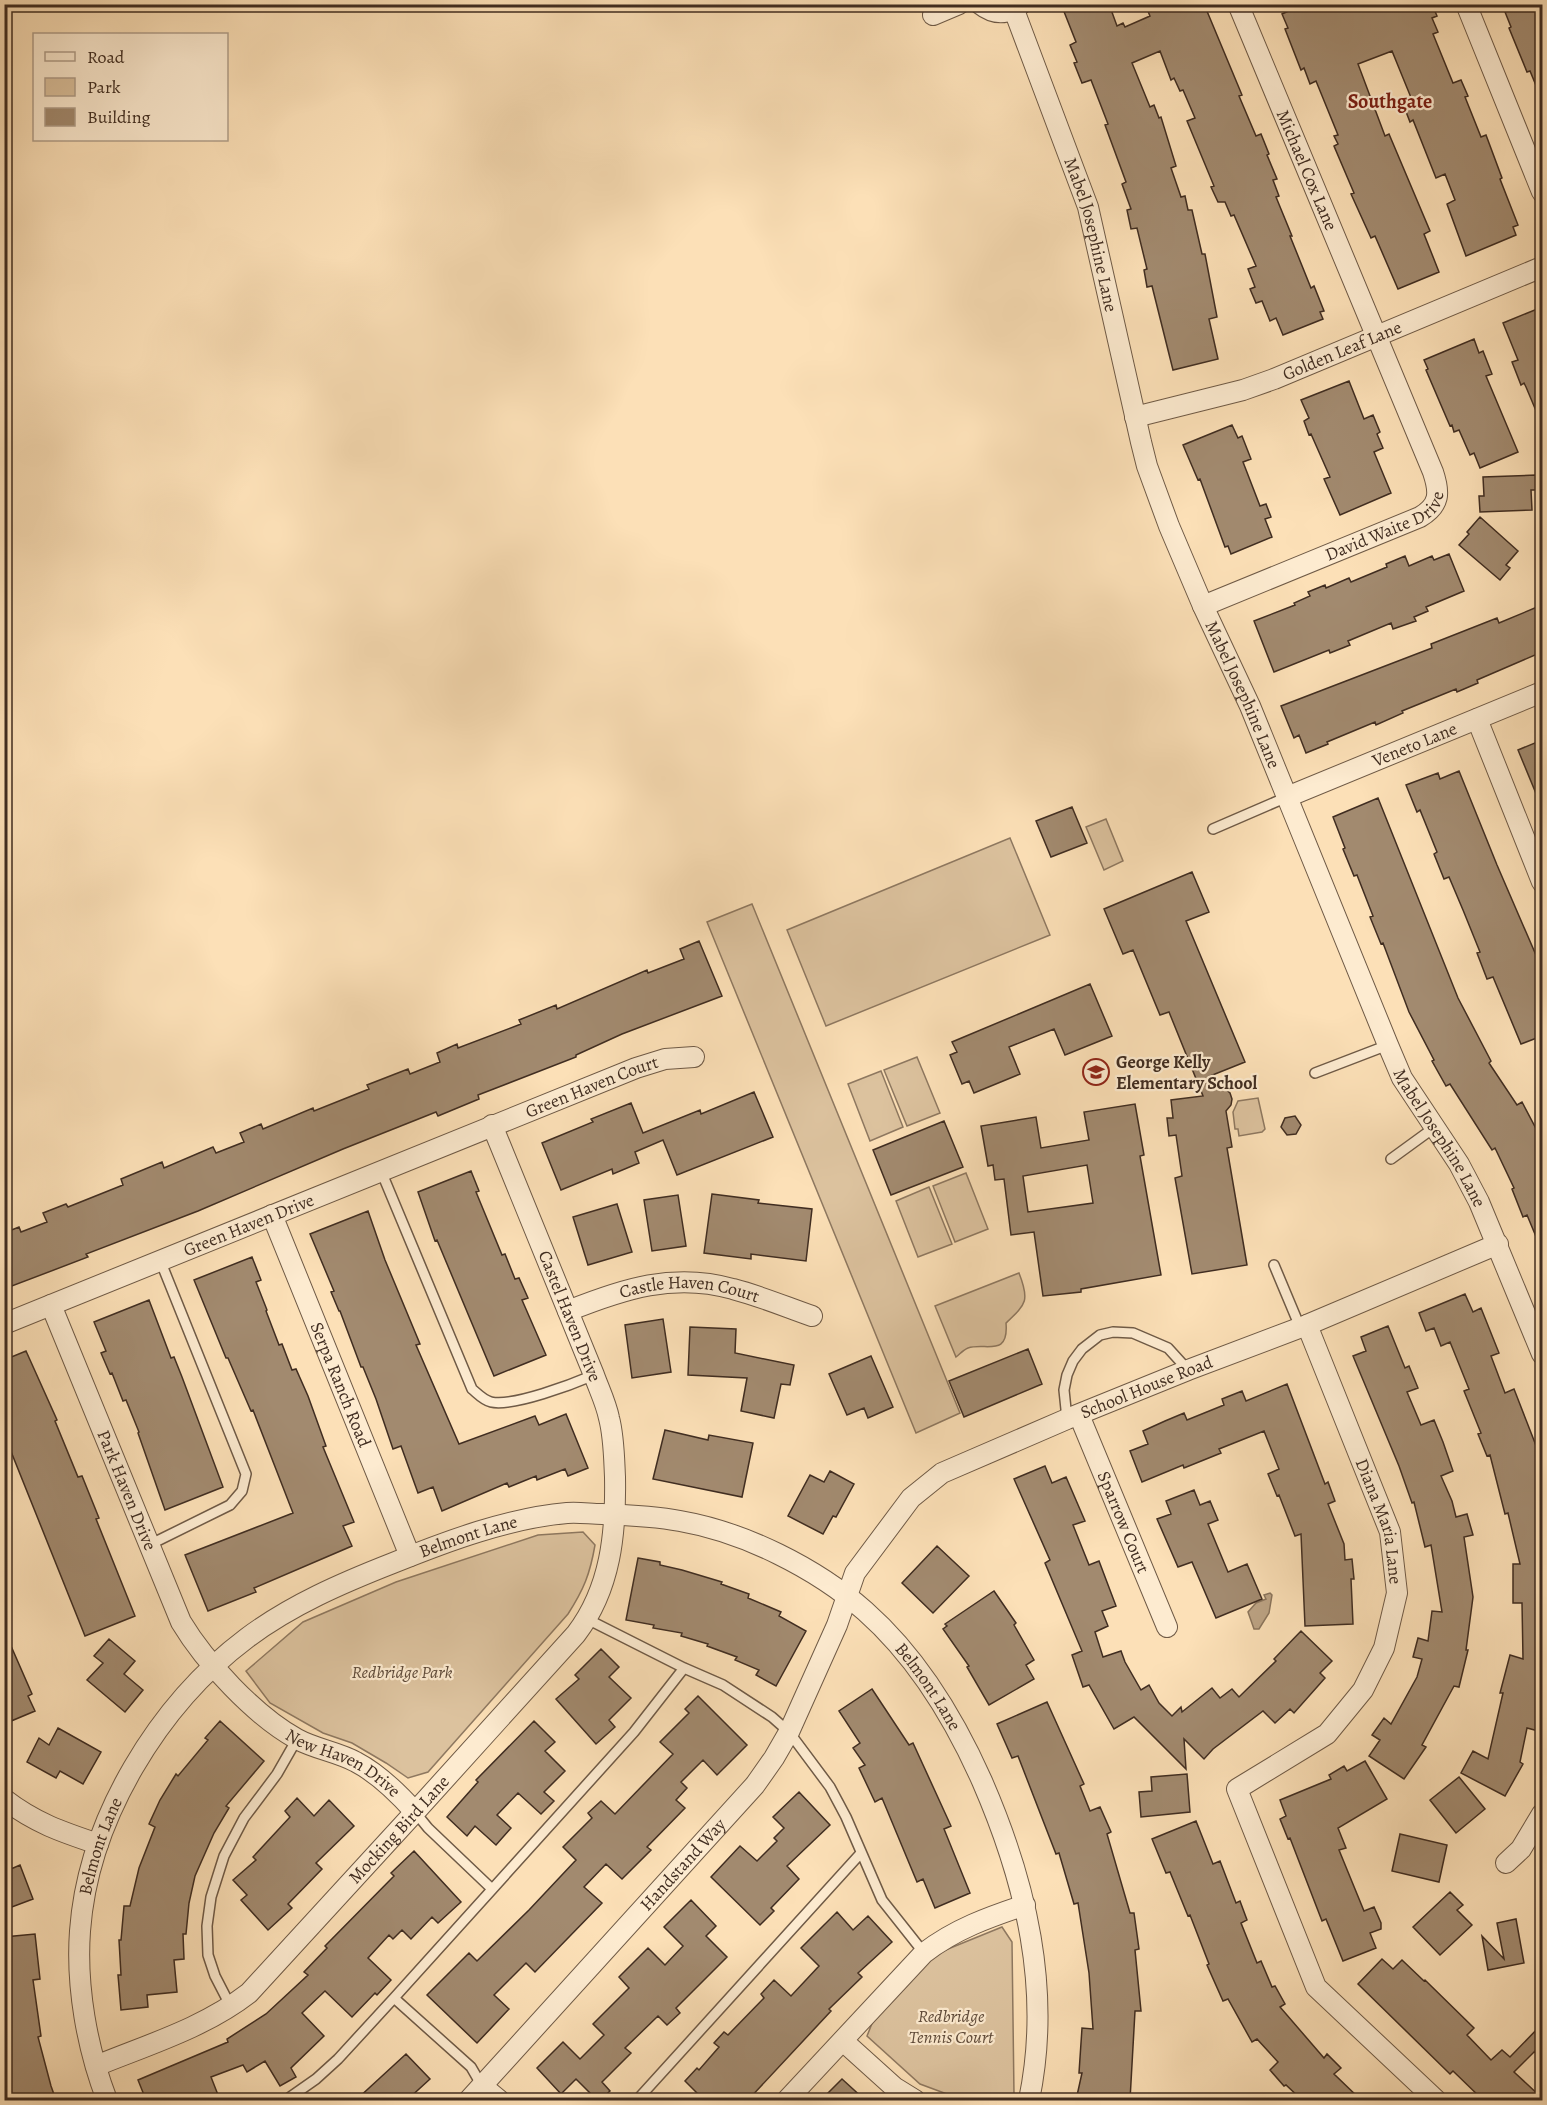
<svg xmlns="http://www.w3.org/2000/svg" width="1547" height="2105" viewBox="0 0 1547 2105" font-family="Alegreya,serif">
<rect width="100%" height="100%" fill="#fce0b7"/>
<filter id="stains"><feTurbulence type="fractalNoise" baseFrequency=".00333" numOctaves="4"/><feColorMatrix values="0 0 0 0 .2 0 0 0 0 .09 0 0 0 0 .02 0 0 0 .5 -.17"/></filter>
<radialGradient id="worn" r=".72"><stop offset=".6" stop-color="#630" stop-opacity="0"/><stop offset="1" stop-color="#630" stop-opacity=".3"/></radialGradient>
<path fill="#dcc29e" stroke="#8e7860" stroke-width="1.5" d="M1106,819l17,42 -19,9 -18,-43z
M1010,838l40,97 -224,91 -39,-96z
M752,904l208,509 -44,20 -209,-511z
M917,1057l23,56 -33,13 -23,-56z
M881,1071l22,56 -33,14 -22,-57z
M1258,1098l7,31 -3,3 -23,4 -1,-7h-3l-2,-17 5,-11z
M966,1173l22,56 -33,13 -22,-56z
M929,1187l23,57 -34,13 -22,-56z
M1019,1273c11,28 7,31 -13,50 3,35 -21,19 -38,25 -5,2 -8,6 -12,9l-21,-51z
M583,1532l12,13c-5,29 -11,44 -27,69l-140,158 -20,6 -22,-15 -34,-20 -29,-10 -53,-30 -24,-32 57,-49 93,-40 142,-47z
M1002,1927l10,15 2,153 -6,5h-45l-43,-16 -53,-48 6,-15 41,-49 29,-21z"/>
<path fill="#bca384" stroke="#8a745c" stroke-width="1.5" d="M1270,1593l2,2 -3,18 -10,16h-5l-6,-17 8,-9 10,-4 -2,-4z"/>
<path fill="#a28a6f" stroke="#402d21" stroke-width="1.5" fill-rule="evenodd" d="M1061,4h48l8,22 6,-3 2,4 25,-11 -5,-12h59l38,91 -3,1 17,40 5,-2 8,20 -2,1 10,24 -4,1 6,16 -3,1 16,39h-2l21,52 3,-2 10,25 -4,1 3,7 -40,16 -7,-17 -6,3 -8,-20 -6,2 -6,-14 5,-2 -7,-18 8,-3 -22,-51 -3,1 -6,-14h-7l-7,-15 3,-1 -27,-65 8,-3 -12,-28 -3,1 -6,-13 -3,2 -11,-29 -28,12 18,44 4,-2 5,13 2,-1 15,49 -5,2 10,29 4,-1 3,14h4l10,44h3l12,63 -8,2 9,40 -45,11 -21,-84 -5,1 -3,-17 3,-1 -10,-41 -6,1 -4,-19 4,-1 -9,-25 4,-2 -21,-57 3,-1 -17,-44 -9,3 -8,-20 3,-1 -7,-17 6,-3z
M1304,4h128l5,12 -5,2 6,14 -5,2 20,49 8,-3 7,16 -3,1 16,40 5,-2 16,43 -2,1 18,46 -5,2 3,8 -50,21 -19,-52 8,-4 -10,-26 -9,4 -23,-58 -3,2 -7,-18 9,-4 -20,-49 -34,13 27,72 4,-2 41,97 -6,3 15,38 -41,17 -23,-53 -4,2 -20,-44 3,-1 -20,-47 4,-2 -4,-8 4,-1 -22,-54 -6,3 -6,-16 -3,2 -16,-41 3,-1 -6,-14z
M1523,4h19v96l-12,-29 -3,1 -18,-44 2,-1 -6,-15z
M1542,307v118l-16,-38 -2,-4 -3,2 -9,-23 6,-2 -15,-37z
M1474,339l5,14 4,-2 9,23 -6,2 32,76 -38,16 -6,-15 -4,2 -11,-25 -5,2 -2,-7 -2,1 -24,-56 2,-1 -4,-9z
M1349,381l15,38 9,-4 7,17 -3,2 6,14 -9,4 17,41 -51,22 -16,-36 6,-2 -19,-43 -2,1 -5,-14 5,-3 -8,-18z
M1232,425l6,13 4,-2 9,23 -8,3 17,44 6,-2 5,13 -6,2 7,18 -41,17 -3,-8 -3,1 -25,-68 -2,1 -15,-35z
M1536,475v15h-5l1,20 -52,2 -1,-16h5l-1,-19z
M1480,517l38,34 -12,14 4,3 -10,12 -41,-35 10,-11 -2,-2z
M1449,554l15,37 -38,16 2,4 -14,6 2,4 -23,8 -2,-6 -43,18 2,4 -20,8 -1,-3 -55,22 -20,-51 41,-16 -1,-2 16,-7 -2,-4 17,-7 1,3 23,-10 2,4 36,-15 -1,-3 19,-8 4,10 23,-10 2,4z
M1542,605v47l-65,28 1,3 -21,9 -1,-3 -54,22 1,2 -27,12 -1,-3 -48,20 1,2 -22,9 -7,-18 -5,3 -13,-32 151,-58 -1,-4 66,-26 2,5z
M1542,740v68l-24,-58z
M1459,771l38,94 45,104v67l-21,8 -28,-67 -6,2 -10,-26 3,-1 -17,-42 -14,-33 -5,2 -10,-25 3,-2 -17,-42 -3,2 -11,-27 32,-12 2,6z
M1378,798l80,200 33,63 -2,2 28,42 5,-3 20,38v111l-15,-36 -4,2 -11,-28 2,-1 -19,-40 -3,2 -42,-66 -4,2 -14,-25 2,-1 -25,-48 -26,-69 -2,1 -11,-27 3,-1 -16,-41 -3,1 -11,-27 2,-1 -12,-31z
M1072,807l15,36 -36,14 -15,-36z
M1192,872l17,40 -23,9 59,141 -35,14 20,17 2,6 -1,6 -5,6 6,36 -5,1 20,117 -55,9 -17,-96 7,-2 -6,-41 -7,1 -2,-18h6l-2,-18 32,-4 -34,-84 -9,3 -27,-65 -10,4 -19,-45z
M699,941l23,55 -100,38 -46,21v2l-98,38 1,4 -41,17 -2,-4 -93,37 -145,62 -112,43 2,3 -84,32v-56l15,-6 2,5 26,-10 -4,-9 23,-9 2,3 55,-22 -2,-6 41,-17 2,6 49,-21 3,6 28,-11 -4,-9 21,-9 2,5 50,-21 1,3 55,-22 -2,-4 41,-16 2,5 30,-12 -3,-9 20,-9 1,4 63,-24 -2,-4 37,-15 1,4 90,-39 1,3 36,-14 -4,-10z
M1090,984l22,52 -47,19 -11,-26 -45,18 11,27 -46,19 -5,-12 -7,3 -12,-29 7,-3 -5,-10z
M754,1092l19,45 -96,38 -14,-35 -28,12 4,11 -26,11 -1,-5 -51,21 -19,-47 51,-21 -2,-3 40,-16 12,30 57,-23 1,4z
M1135,1104l9,51 -4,1 21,119 -80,14v3l-38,4 -9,-64 -23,3 -7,-56 -9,1 -2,-15 -5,1 -7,-40 55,-9 5,31 48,-8 -5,-28zM1087,1165l6,38 -65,9 -5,-36z
M1295,1116l6,9 -5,9 -9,1 -6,-8 4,-9z
M944,1121l19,46 -72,28 -18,-45z
M471,1171l8,20 -3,1 26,63 3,-1 10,25 4,-1 9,20 -6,2 24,55 -52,21 -57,-136 -2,1 -17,-49z
M712,1194l47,6 -1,3 54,6 -6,52 -55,-7v5l-47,-6z
M678,1195l8,51 -34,5 -8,-51z
M617,1204l15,48 -44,13 -15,-48z
M368,1211l17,49 35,84 -4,1 43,99 76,-28 4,9 27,-11 22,54 -20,8 -3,-7 -28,11 -1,-4 -27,11 -2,-4 -65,28 -9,-24 -15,6 -17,-47 -8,3 -17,-50 -13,-32h-2l-21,-56h-1l-8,-19 3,-1 -24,-57z
M252,1257l9,23 -5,2 11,28 -1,1 13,34 3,-1 10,26 4,-1 12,27 18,50 -3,1 31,75 -11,4 9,20 -98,42 2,4 -48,19 -23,-56 108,-42 -40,-103 -2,1 -23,-53h-2l-32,-78z
M1465,1294l8,18 8,-4 18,45 -8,3 14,37 9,-4 28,72v271l-15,-4 -7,34 3,2 -18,32 -44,-23 12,-22 15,8 15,-66h-3l10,-38 13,4 -1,-56h-9v-39h7l-12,-51 -3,1 -15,-59 -3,1 -9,-22 3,-1 -17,-42 5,-2 -19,-47 -9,4 -7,-18 -8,3 -7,-18z
M149,1300l22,58 3,-1 8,20 41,110 -58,23 -27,-77 1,-1 -13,-32 -3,1 -11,-28 -2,1 -9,-21 5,-2 -12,-29z
M663,1319l8,53 -39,6 -7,-53z
M1388,1326l17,42 4,-2 9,22 -11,4 14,33 13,-5 9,22 10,29 -12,5 11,25 4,16 11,-3 6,21 -9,2 9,60 -7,53h2l-9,37 -5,-1 -32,59 4,2 -22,32 -35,-23 11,-16 -8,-5 12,-17 7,6 26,-47 5,-18 -9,-2 5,-19 10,3 4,-30 10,1 -11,-67 -6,2 -11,-45 -2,1 -13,-37 -46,-110 13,-5 -5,-14z
M690,1327l46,2 -1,24 59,12 -4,20 -9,-1 -7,34 -33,-7 6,-33 -59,-3z
M1028,1349l14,35 -78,33 -15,-36z
M26,1351l31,69 -2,1 23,56 4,-1 17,42 -3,1 39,97 -50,20 -81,-202v-74z
M871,1356l22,51 -25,11 -4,-10 -17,7 -18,-41z
M1287,1384l38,100 3,-2 7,19 -7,3 16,40 1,16 7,-1 2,20h-3l2,45 -48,2 -4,-92 -6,2 -16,-41 -2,1 -9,-22 11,-5 -15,-38 -45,18 2,4 -37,15 -1,-3 -41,17 -12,-31 18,-7 -5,-13 22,-10 19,-8 3,7 37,-15 -2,-6 20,-8 4,10z
M665,1430l43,10 1,-5 44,8 -11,54 -89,-18z
M1045,1466l7,17 14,-6 19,44 -12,4 16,40 10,-4 17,45 -14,5 6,15 -13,6 8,25 18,-6 4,11 16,28 8,-5 10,18 13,13 9,-9 1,5 30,-24 8,10 12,-9 7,8 37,-36 -2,-2 27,-28 31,30 -12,12 5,5 -31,35 -4,-4 -15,14 -12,-12 -50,38 -9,10 -20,-20 2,30 -52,-52 -20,12 -25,-44 -6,2 -11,-32 10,-4 -37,-88 5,-3 -36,-81z
M830,1471l24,13 -18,33 -3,-1 -10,18 -35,-18 22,-41 14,7z
M1194,1490l6,15 10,-4 8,19 -10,4 20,48 19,-8 15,35 -46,19 -24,-56 -14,5 -21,-48 14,-5 -5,-13z
M937,1546l32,30 -36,37 -31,-30z
M638,1558l22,4v3l22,5 40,12 -1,2 28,10 -1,4 33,14 -2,4 27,15 -30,55 -20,-11 3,-5 -24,-10 2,-3 -30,-11 1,-2 -27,-8 1,-3 -29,-5 1,-3 -28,-5z
M994,1591l22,32 -2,2 20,35 -8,5 8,14 -45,26 -22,-38 2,-1 -26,-37 4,-3 -2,-2z
M4,1630l28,64 -4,2 7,15 -31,13z
M109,1639l26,22 -11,13 19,16 -18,22 -38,-32 16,-17 -9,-7z
M601,1649l18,18 -10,10 22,21 -22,22 6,7 -19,17 -40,-45 23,-20 -4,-4z
M872,1689l37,56 4,-2 38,83 -7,3 26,64 -35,15 -12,-29 -6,3 -35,-84 -7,4 -16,-34 6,-3 -12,-17 7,-5 -21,-32z
M698,1696l49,49 -30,30 -14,-15 -22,22 6,6 -11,12 9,8 -38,39 4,3 -29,29 -16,-15 -22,23 18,16 -67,69 -9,-9 -32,32 15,14 -32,34 -50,-48 42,-42 8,8 52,-51 47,-50 -13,-13 29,-29 -4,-5 13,-12 14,13 58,-60 -13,-12 29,-29 -4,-4z
M1047,1702l37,82 -4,2 10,25 10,-4 11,25 -4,2 23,79h4l5,36 -4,1 6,61h-6l-5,89h-54l6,-27h-3l3,-45 11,1 -4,-56 -11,-70 -4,1 -15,-51 -3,1 -38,-98 -6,2 -15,-34z
M220,1721l44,40 -38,45 3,2 -15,25 -19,43 -6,27 -3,31h-3l1,25 -10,1 3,32 -30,3 1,12 -27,3 -3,-35h3l-2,-35h2l3,-34h6l9,-38 16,-41 -6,-3 11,-24 16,-26 2,2 30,-36 -3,-2z
M534,1721l21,21 -10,9 20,20 -21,21 10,9 -13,13 -23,-21 -21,22 14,13 -15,17 -21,-19 -8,10 -20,-19 31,-35 -2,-2z
M58,1728l43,24 -18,32 -23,-13 -4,7 -29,-16 12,-24 10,7z
M1365,1761l22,38 -49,29 8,20 -7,2 25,61 10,-4 7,16v6l-11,4 6,15 -33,13 -17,-42 -4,2 -32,-83 -2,1 -8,-20 6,-3 -6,-16 51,-21 -2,-4 15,-9 3,5z
M1187,1774l3,38 -49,5 -2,-25 13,-1 -1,-14z
M1459,1777l26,32 -29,24 -26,-33z
M799,1792l31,33 -43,41 12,13 -28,29 3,3 -14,14 -49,-48 29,-31 17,15 20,-20 -3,-3 10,-10 -11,-11z
M297,1798l17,18 15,-16 25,26 -38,37 6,6 -34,35 4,4 -24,22 -27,-30 6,-5 -14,-15 23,-20 -3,-3 37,-40 -5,-6z
M1196,1821l17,43 7,-3 16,42 4,-2 7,19 -6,3 16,40 4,-2 11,26 3,-1 10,18 -5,3 44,51 3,-4 14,14 -7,6 27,26h-59l-16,-15 -2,1 -14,-16 8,-8 -21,-23 -5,3 -24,-43 -5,2 -16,-36 2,-1 -19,-49 -2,1 -18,-44 -4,1 -14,-34z
M1400,1834l47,11 -8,37 -47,-11z
M414,1851l47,51 -23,21 -6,-6 -21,22 -9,-9 -9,9 -4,-4 -21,23 23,22 -14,15 -2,-2 -23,24 -27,-26 -23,22 22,23 -33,32 5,9 -16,9 -15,-25 -18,11 -4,-7 -32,12 9,23h-74l-8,-20 90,-38 -1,-3 39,-25 42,-39 -4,-3 23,-24 -2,-2 69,-70 -3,-3z
M20,1865l13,34 -29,11v-38z
M1450,1892l13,13 -6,5 15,15 -32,30 -27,-28z
M691,1900l25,26 -10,10 21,21 -51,51 4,5 -13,12 -9,-9 -33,32 6,5 -29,29 8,9 -10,9h-3l-21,-21 -15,15 -24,-26 26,-26 17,17 24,-24 -11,-11 36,-36 -10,-11 29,-29 17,17 18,-19 -19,-19z
M837,1912l16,18 15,-14 24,26 -34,31 4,4 -33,32 2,2 -83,89h-44l-19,-19 12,-13 2,2 20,-23 -5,-4 10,-11 4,3 36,-37 -3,-4 13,-14 17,16 28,-30 -18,-18z
M1516,1919l8,44 -36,7 -6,-34 22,23 -7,-36z
M35,1934l5,45 -7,1 8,56 -3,1 13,49 5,14h-48l-4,-14v-149z
M1382,1959l11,10 9,-9 22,21 1,-1 49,48 -7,7 24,25 11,-10 8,7 32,-33v34l-7,-7 -21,21 28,26v2h-59l-30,-29 -3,3 -92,-90z
M406,2054l24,25 -23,21h-51z
M842,2079l23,21h-44z"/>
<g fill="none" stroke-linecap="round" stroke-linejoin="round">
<defs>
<path id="service" d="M1213,829l74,-32
M1315,1073l73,-28
M1391,1159l44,-32
M381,1171l91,218c6,5 11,11 19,13 22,5 82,-18 103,-27
M1274,1265l26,62
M1067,1419l-3,-29 3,-15 6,-14 9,-12 18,-14 13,-3 20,1 35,15 20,22
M149,1545l81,-40 12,-14 4,-17 -86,-214
M587,1619l97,49 39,17 49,32 17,15 41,55 16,30 36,83 42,53
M415,1812l13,16 64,61
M394,1998l77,69 11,19
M231,2007l-16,-31 -7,-21 -1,-29 4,-29 13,-41 20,-38 33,-44 20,-35
M286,2100l30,-21 22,-20 56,-61 240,-266 50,-64
M637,2100l224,-247"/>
<g id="minor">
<path d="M980,4c14,11 27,11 41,0"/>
<path d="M1466,4l76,188"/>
<path id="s1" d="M1014,10l74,197 53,235 6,24 22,60 34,80 47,100 138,339 14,33 57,86 20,38 63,152"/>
<path d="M933,15l26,-11"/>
<path id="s2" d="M1135,417l108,-27 31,-11 268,-112"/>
<path id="s3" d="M1203,606l217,-89c20,-12 20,-24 13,-45l-195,-468"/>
<path d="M1477,719l65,163"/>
<path id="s4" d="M1287,797l255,-105"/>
<path id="s5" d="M272,1215l138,341"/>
<path id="s6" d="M51,1305l130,317c24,40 74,94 116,117 18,10 41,13 59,23 23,12 42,31 59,50"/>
<path id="s7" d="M568,1311c55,-22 106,-39 165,-22 27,7 53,18 79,27"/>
<path id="s8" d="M4,1324l632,-256 29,-9 29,-2"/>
<path id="s9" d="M1307,1325l83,207 7,61 -13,55 -21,42 -36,44 -90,55 79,198 120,113"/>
<path id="s10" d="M1079,1415l88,212"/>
<path d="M4,1799c31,24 58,33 94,45"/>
<path d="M1506,1863l15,-14 21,-35"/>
<path d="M843,2041l51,46 21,13"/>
<path id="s11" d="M96,2066c51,-21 108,-38 153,-73l166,-181 161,-178c35,-46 40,-101 39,-157 -1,-20 -1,-40 -6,-59 -3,-15 -10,-29 -15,-43l-102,-250"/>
<path d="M482,2086l17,14"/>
<path id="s12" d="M107,2100c-20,-52 -31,-113 -27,-169 8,-112 79,-227 167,-293 44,-33 95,-55 146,-75 54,-22 116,-45 174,-50 12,-1 24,1 35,1 26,1 52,2 78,7 64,11 136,47 185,90 52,46 89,107 117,170 44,101 70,209 47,319"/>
<path id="s13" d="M469,2100l286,-315 19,-27 15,-26 48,-107 18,-52 56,-75 31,-25 125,-54 121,-49 119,-45 191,-81"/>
<path d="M787,2100l137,-147c31,-24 65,-36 101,-48"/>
</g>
</defs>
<use href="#service" stroke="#6f5a46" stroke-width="12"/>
<use href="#minor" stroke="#6f5a46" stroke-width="22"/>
<use href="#service" stroke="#fdebd0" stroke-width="9"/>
<use href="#minor" stroke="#fdebd0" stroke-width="20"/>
</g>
<defs>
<symbol id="school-ring" viewBox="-11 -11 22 22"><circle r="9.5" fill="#fdebd0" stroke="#8f2418" stroke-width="1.5"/><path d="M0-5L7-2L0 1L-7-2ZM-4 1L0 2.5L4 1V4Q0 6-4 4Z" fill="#8f2418"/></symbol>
</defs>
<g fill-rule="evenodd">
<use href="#school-ring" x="1081" y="1057" width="30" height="30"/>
</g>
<g text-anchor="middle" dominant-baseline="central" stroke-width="4.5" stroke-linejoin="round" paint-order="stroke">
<g font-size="18" fill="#402d21" stroke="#fdebd0">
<text transform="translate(1307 170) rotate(67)">Michael Cox Lane</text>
<text stroke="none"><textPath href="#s1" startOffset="238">Mabel Josephine Lane</textPath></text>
<text stroke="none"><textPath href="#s2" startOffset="218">Golden Leaf Lane</textPath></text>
<text stroke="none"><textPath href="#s3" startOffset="200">David Waite Drive</textPath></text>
<text stroke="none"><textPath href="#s1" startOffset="724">Mabel Josephine Lane</textPath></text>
<text stroke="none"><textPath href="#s4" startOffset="138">Veneto Lane</textPath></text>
<text stroke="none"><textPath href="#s8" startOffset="634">Green Haven Court</textPath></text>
<text stroke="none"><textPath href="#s1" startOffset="1210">Mabel Josephine Lane</textPath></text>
<text stroke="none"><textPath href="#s8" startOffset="264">Green Haven Drive</textPath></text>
<text stroke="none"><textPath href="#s7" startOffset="126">Castle Haven Court</textPath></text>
<text transform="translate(570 1316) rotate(68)">Castel Haven Drive</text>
<text stroke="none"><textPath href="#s5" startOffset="183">Serpa Ranch Road</textPath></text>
<text stroke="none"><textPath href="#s13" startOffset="1016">School House Road</textPath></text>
<text stroke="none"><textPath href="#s6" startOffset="200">Park Haven Drive</textPath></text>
<text stroke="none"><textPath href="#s10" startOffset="116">Sparrow Court</textPath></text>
<text stroke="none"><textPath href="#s9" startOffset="210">Diana Maria Lane</textPath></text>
<text stroke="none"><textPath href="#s12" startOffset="764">Belmont Lane</textPath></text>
<text stroke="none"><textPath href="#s12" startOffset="1286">Belmont Lane</textPath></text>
<text stroke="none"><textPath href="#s6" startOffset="561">New Haven Drive</textPath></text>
<text stroke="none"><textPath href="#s11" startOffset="392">Mocking Bird Lane</textPath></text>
<text stroke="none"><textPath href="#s12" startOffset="260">Belmont Lane</textPath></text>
<text stroke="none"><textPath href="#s13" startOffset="318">Handstand Way</textPath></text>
</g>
<g font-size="18" font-weight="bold" fill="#402d21" stroke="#fdebd0" text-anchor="start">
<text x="1116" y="1062">George Kelly<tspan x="1116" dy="21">Elementary School</tspan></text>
</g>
<g font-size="18" font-style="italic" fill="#5f4b3a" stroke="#fdebd0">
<text x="402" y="1672">Redbridge Park</text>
<text x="951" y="2016">Redbridge<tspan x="951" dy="21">Tennis Court</tspan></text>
</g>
<g font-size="20" font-weight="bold" fill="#7a1f14" stroke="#fdebd0">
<text x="1390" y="101">Southgate</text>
</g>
</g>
<rect width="1547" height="2105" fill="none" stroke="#fce0b7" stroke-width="24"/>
<rect x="6" y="6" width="1535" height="2093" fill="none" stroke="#402d21" stroke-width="3"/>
<rect x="12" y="12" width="1523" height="2081" fill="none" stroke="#402d21" stroke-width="1.5"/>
<rect x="33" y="33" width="195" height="108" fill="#fdebd0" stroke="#b19f8a" stroke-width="1.5"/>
<rect x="45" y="52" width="30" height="9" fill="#fdebd0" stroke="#b19f8a" stroke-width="1.5"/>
<text x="87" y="63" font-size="18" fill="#402d21">Road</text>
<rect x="45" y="78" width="30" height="18" fill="#dcc29e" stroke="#b19f8a" stroke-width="1.5"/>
<text x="87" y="93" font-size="18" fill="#402d21">Park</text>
<rect x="45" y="108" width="30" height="18" fill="#a28a6f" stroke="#b19f8a" stroke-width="1.5"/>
<text x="87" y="123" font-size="18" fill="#402d21">Building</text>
<rect width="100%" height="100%" filter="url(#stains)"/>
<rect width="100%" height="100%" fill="url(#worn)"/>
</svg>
